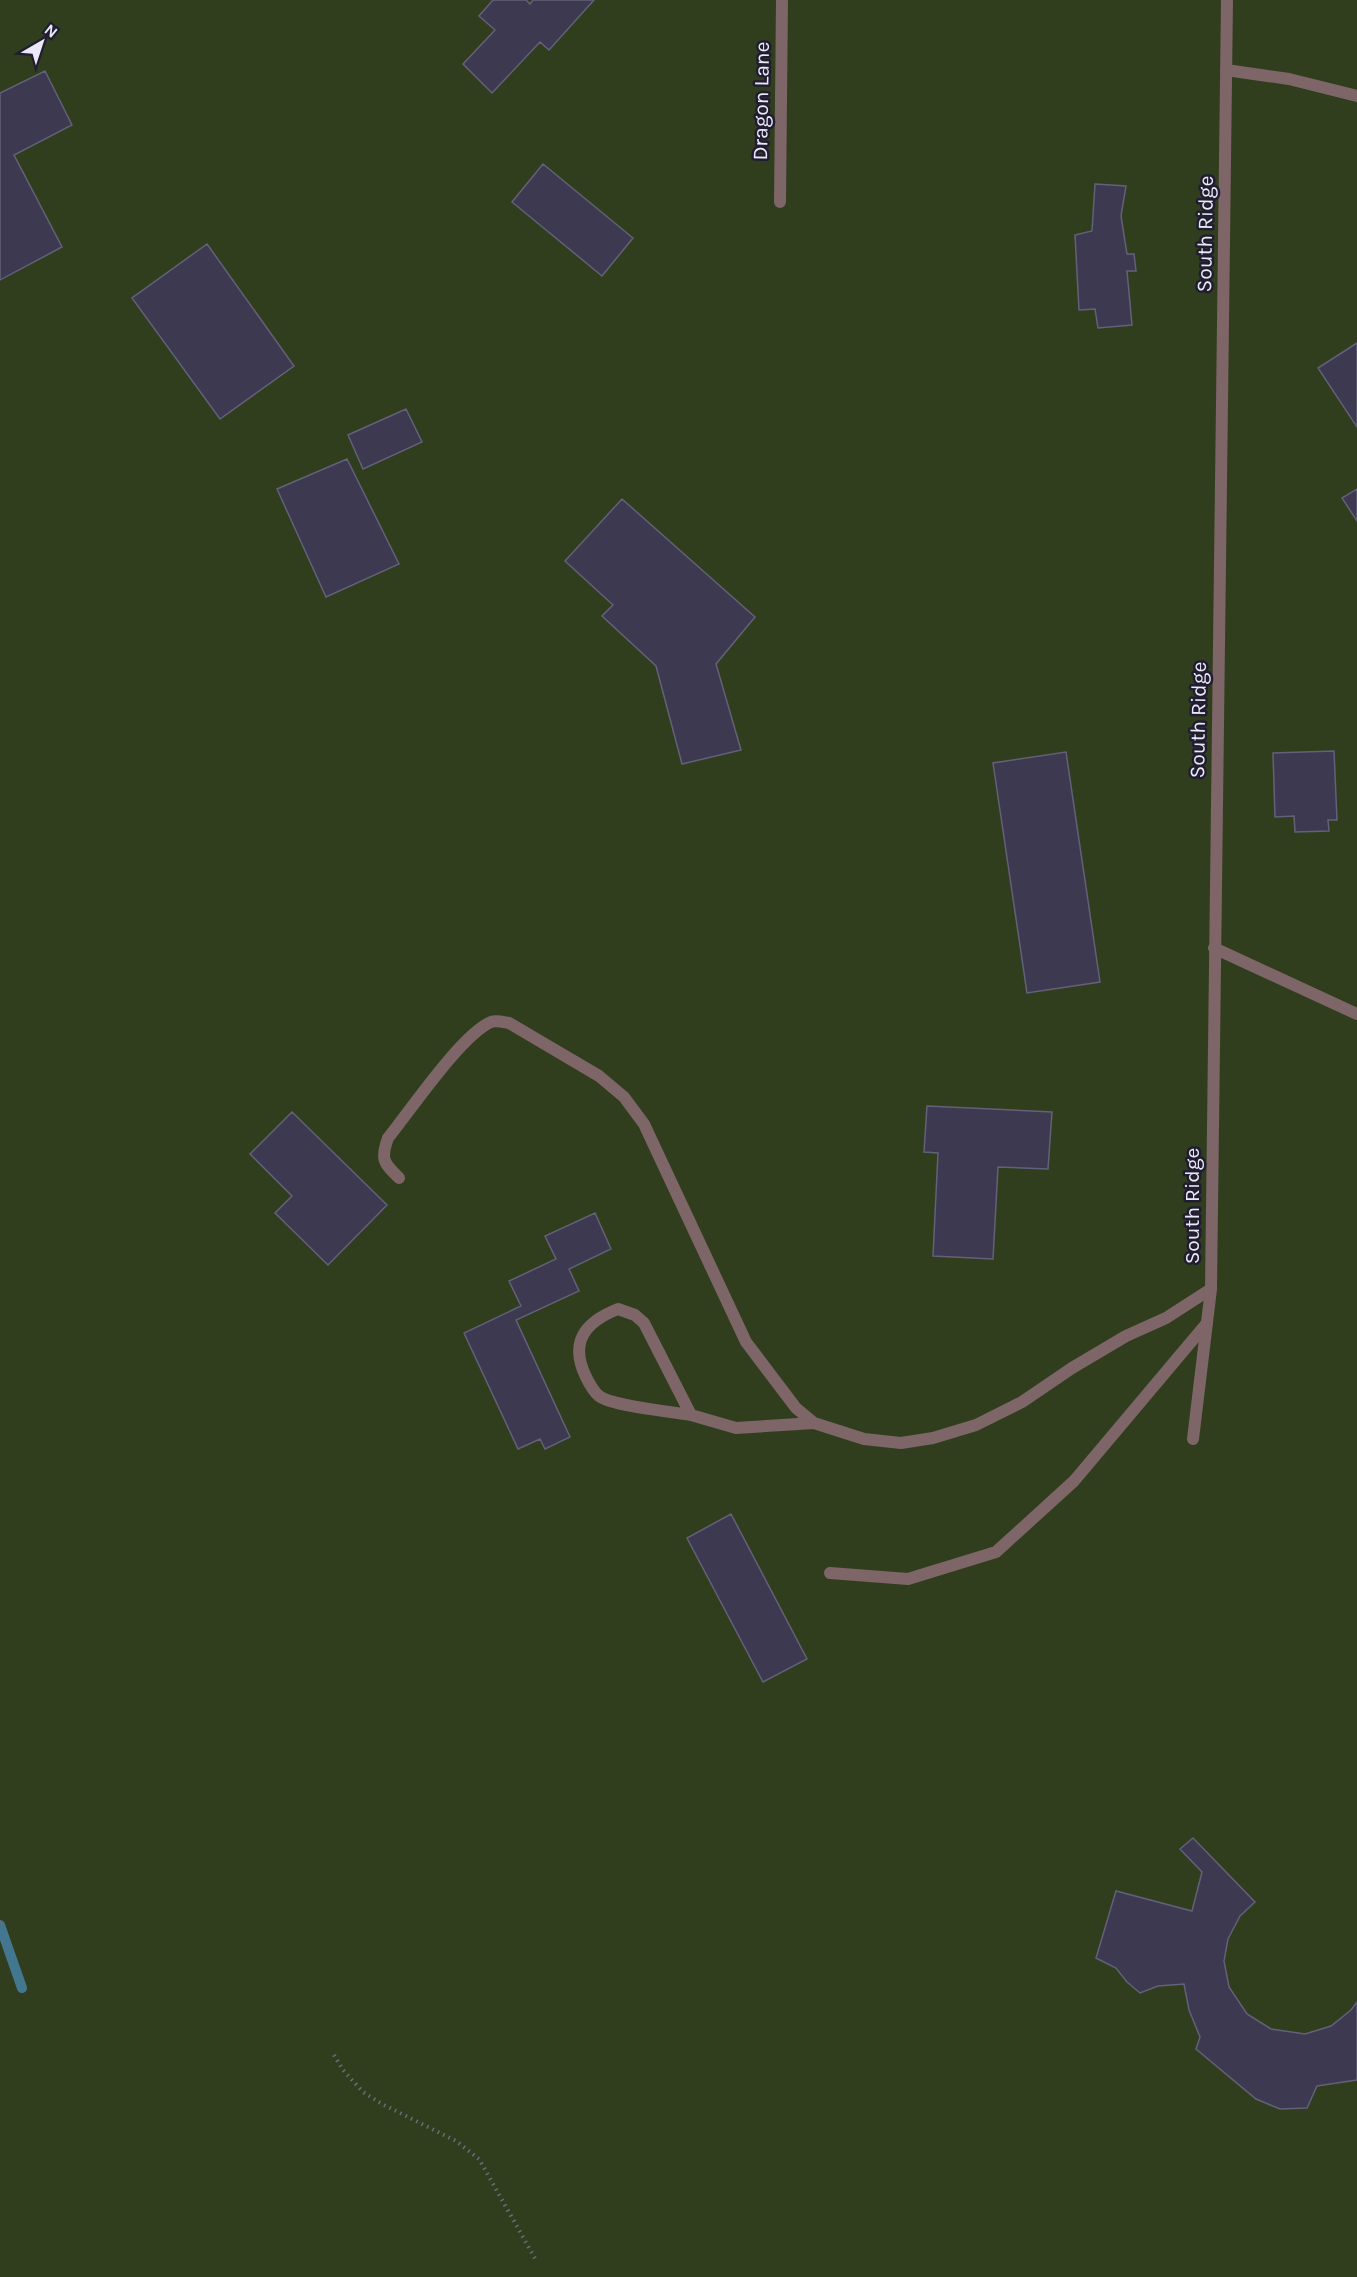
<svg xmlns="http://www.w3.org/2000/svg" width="1357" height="2277" viewBox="0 0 1357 2277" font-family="Karla,sans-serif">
<rect width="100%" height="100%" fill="#211d31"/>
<path fill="#313e1e" d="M0,0h1357v2277h-1357z"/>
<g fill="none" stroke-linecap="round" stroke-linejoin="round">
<path stroke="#437790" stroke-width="10" d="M0,1925l22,63"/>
</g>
<path fill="#3c3950" stroke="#636079" stroke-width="1.5" d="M493,0h33l4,4 3,-4h61l-45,50 -9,-8 -48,51 -29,-29 32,-34 -16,-14z
M45,71l27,54 -58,30 48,92 -62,33v-187z
M543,164l90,74 -31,38 -90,-74z
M1095,184l31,2 -5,30 6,38h7l2,17h-9l5,54 -34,3 -3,-19 -16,1 -4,-75 17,-4z
M207,244l87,122 -74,53 -88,-121z
M1357,343v84l-39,-59z
M406,409l16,33 -59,27 -15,-34z
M347,459l52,105 -73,33 -49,-108z
M1357,489v32l-15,-23z
M622,499l133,118 -39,47 25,86 -59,14 -26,-98 -54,-50 11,-11 -48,-44z
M1334,751l3,69h-9l1,11 -34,1 -1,-16 -19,1 -2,-64z
M1066,752l34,230 -73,11 -34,-230z
M927,1106l125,6 -4,57 -50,-2 -5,92 -60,-3 5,-103 -14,-1z
M292,1112l95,93 -59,60 -53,-52 17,-17 -42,-42z
M595,1213l16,36 -42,20 10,22 -63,29 54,117 -25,12 -5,-10 -22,10 -54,-116 57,-27 -12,-25 47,-22 -11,-23z
M731,1514l76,145 -44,23 -76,-144z
M1193,1838l62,64 -15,14 -12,23 -4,22 5,26 18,27 24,15 34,5 26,-8 20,-16 6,-8v78l-40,6 -10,22 -27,1 -24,-10 -60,-50 4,-12 -11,-27 -5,-26 -26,2 -18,7 -13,-11 -11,-14 -20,-10 20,-67 76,20 10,-39 -22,-23z"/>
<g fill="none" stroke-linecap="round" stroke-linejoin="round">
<path stroke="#6d6a7c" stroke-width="4" stroke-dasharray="1.5 4.5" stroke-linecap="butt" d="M0,1923l4,-1
M334,2055l9,15 20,22 19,12 74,37 23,18 58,103"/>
<path stroke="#7d6568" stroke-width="12" d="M1226,70l63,9 68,17
M1214,948l143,66
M399,1178c-15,-15 -19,-18 -11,-40 22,-27 73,-103 103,-116 5,-2 12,0 18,1l90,53 25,21 20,27 102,218 50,66 18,15 50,16 37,4 32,-5 43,-13 46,-23 50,-34 54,-32 40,-18 45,-29
M691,1415c-19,-3 -79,-9 -92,-19 -5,-4 -10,-13 -13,-19 -17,-35 -1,-55 32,-68l17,6 9,8 47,92 45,13 78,-5
M830,1573l78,6 88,-27 78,-71 133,-158"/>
<path stroke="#7d6568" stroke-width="12" d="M780,202l2,-202
M1193,1439l18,-150 16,-1289"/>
</g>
<g text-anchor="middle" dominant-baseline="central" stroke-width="5" stroke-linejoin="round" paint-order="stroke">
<g font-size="21" fill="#ebe9f8" stroke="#211d31">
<text transform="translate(761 101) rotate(-89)">Dragon Lane</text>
<text transform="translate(1205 234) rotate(-89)">South Ridge</text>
<text transform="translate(1198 720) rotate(-89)">South Ridge</text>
<text transform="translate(1192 1206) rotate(-90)">South Ridge</text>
</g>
</g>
<g transform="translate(42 42) rotate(39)" stroke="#211d31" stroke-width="4.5" paint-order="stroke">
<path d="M0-4.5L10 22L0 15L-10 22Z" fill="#ebe9f8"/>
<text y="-9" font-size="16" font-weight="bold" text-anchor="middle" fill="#ebe9f8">N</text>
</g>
</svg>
